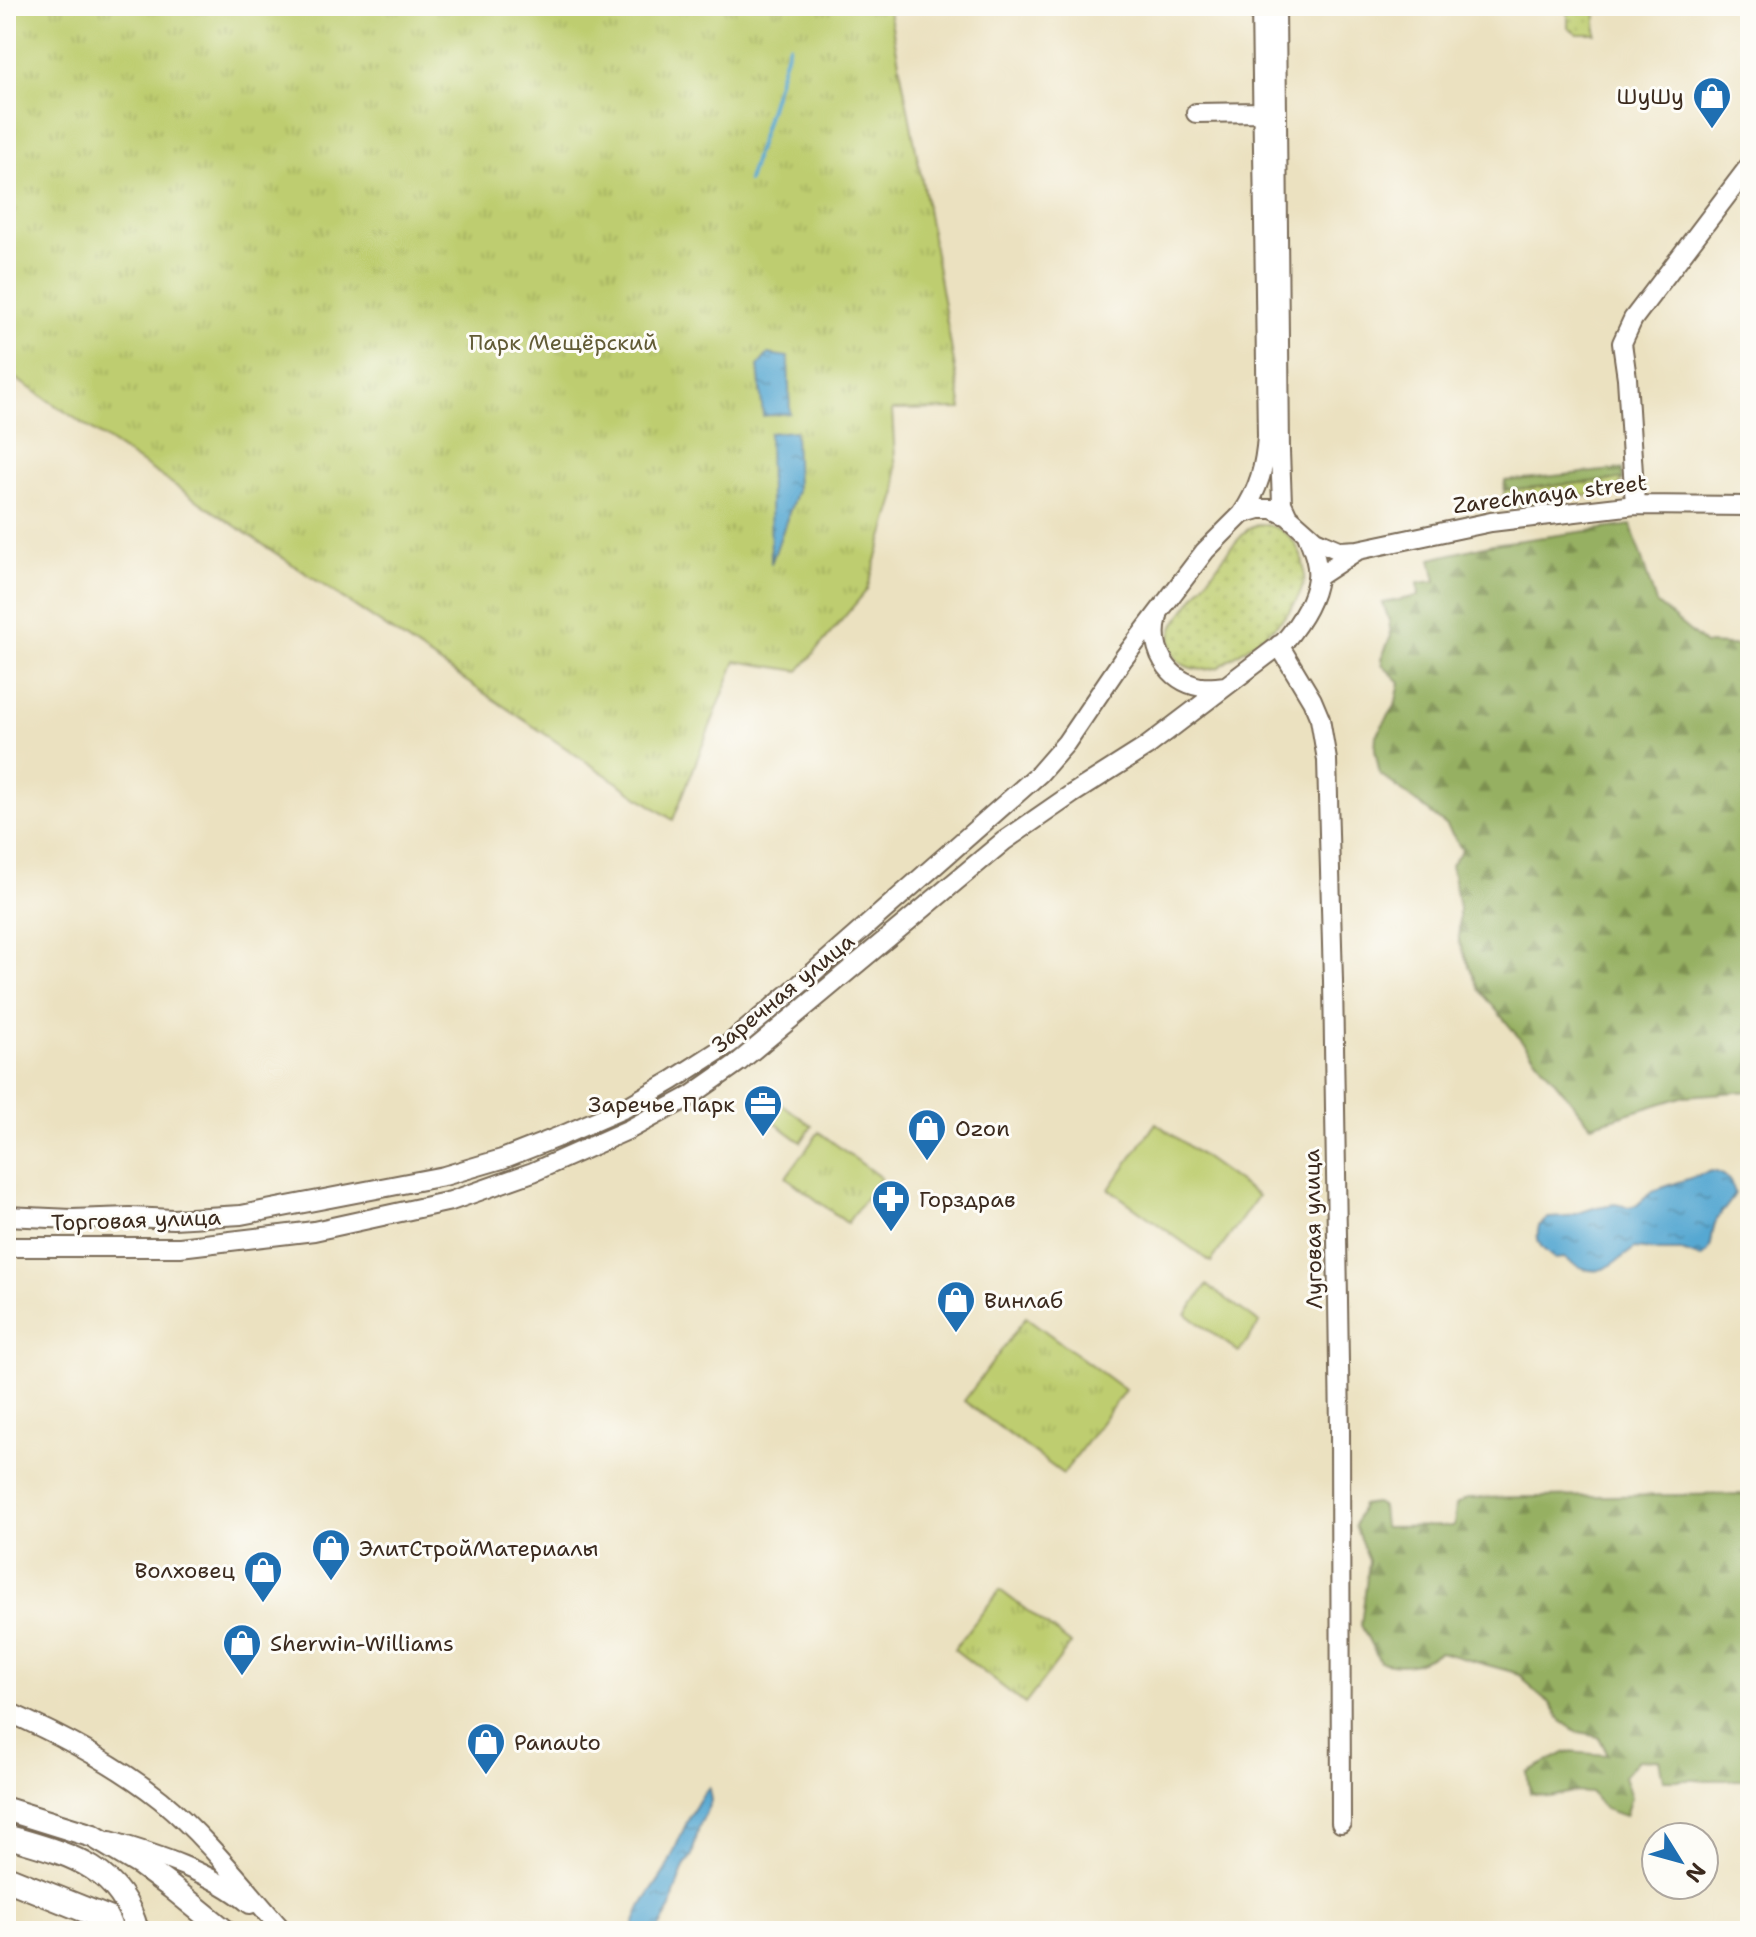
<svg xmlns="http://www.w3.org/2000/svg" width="1756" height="1937" viewBox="0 0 1756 1937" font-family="'Shantell Sans',sans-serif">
<defs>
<pattern id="grass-dots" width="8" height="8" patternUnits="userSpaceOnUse" patternTransform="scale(2)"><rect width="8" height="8" fill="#becd6f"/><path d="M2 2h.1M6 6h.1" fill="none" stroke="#a4b060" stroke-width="1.8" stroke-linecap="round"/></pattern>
<pattern id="forest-firs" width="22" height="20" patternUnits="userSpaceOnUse" patternTransform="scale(2)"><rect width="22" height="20" fill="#96b062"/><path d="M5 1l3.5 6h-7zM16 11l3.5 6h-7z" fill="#7c8f50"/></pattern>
<pattern id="park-tufts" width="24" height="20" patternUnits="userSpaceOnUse" patternTransform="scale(2)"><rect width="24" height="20" fill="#becd6f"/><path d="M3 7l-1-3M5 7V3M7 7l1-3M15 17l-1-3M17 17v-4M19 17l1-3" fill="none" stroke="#a4b060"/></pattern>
<pattern id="water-ripples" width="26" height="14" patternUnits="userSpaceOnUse" patternTransform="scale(2)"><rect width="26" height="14" fill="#57a8d2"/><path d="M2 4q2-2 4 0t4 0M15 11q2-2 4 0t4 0" fill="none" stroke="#4989aa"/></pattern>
</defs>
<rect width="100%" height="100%" fill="#fdfcf7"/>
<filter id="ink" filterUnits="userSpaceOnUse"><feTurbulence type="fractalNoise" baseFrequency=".0125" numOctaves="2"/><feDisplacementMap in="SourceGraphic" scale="16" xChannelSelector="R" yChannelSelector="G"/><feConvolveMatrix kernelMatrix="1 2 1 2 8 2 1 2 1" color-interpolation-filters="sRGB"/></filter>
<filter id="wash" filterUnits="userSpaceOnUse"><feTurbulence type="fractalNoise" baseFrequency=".006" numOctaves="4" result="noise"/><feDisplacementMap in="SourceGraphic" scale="32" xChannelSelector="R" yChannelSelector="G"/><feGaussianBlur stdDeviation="1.8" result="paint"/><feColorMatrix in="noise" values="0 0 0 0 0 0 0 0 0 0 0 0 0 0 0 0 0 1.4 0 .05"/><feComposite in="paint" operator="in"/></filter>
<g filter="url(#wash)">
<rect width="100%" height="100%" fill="#ebe1c0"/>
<path fill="url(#grass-dots)" stroke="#7c7c46" stroke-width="2" d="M1568,6h28v28h-18l-10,-7z
M1623,479l-5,12 -115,17 1,-18z
M1259,524c18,1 31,9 39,25 28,55 -44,93 -79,118 -18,6 -44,2 -48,-20 -2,-9 1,-16 5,-25l55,-75 17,-18z"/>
<path fill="url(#forest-firs)" stroke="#686d40" stroke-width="2" d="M1622,469l1,10 -119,11 1,-9z
M1631,525l25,78 49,41 45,2v445l-65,5 -94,29 -112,-136 -20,-47v-34l-8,-43 11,-15 -15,-24 -67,-52 -5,-24 1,-15 19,-29 5,-24 -17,-16 -2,-7 10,-23 -2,-16 -6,-17 36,-7 -1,-13 18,-2 -5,-22 62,-15z
M1750,1494v273l-4,13h-83l-4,-21 -21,1 -14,16 7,21 -6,19 -20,-7 -14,-16 -20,-1 -21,5 -20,-4 -3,-21 39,-20 42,3 -9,-18 -20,-4 -18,-12 -11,-18 -17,-13 -13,-16 -80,-22c-24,13 -32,16 -60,10l-19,-37 8,-64 -14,-35 7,-21 13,-2 7,4 2,20 70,-1 2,-21 11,-7z"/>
<path fill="url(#park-tufts)" stroke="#7c7c46" stroke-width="2" d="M6,6h882l36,185 38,218 -70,1 5,82 -30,98 -68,81 -63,-10 -63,159 -667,-448z
M767,1093l45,33 -11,16 -45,-33z
M819,1132l62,46 -34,45 -61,-46z
M1026,1317l99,73 -62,84 -99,-73z
M1000,1590l71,54 -46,60 -71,-55z"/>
<path fill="#becd6f" stroke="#7c7c46" stroke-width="2" d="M1156,1123l102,73 -47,66 -102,-73z
M1207,1285l53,38 -21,29 -53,-38z"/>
<path fill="url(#water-ripples)" stroke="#496978" stroke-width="2" d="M768,354l20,3 2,56 -27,3 -5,-50z
M795,431l2,59 -26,74 -2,-131z
M1711,1171c14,2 20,9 24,22 -4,11 -14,18 -19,28 -7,14 0,28 -15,37l-19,-7h-22l-25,-3c-29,21 -38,33 -71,10l-9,1c-12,-9 -21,-16 -16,-33l9,-8 18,-1 31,-10 18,-3 13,3 9,-2 16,-14z
M709,1787l2,14 -12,26 -7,28 -8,12 -10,27 -3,14 -14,23h-25c4,-10 6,-20 12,-29 8,-13 18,-24 24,-37 12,-27 22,-55 41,-78z"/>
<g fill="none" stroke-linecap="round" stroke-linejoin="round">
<path stroke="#57a8d2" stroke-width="4" d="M748,181l41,-136"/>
</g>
</g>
<g filter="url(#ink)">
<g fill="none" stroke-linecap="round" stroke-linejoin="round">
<defs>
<path id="minor" d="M1276,6l4,446 2,51 6,13
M1196,113l66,-1
M1635,505l-8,-127 -5,-35 11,-24 117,-154
M1242,514c17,-25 23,-48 25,-78l-6,-430
M1317,577l41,-27
M1158,616c-9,32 9,65 43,71 9,1 17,0 25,-1
M1279,645l33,55 8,19 7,41 6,221 7,447 1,395
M6,1216l66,3 58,-2 43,2 68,-4 203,-39 58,-17 61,-24 62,-27 48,-28 56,-36 61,-51 249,-219 27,-31 57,-84 82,-108 37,-37 17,-5h14l15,7 27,24 26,11 17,-1 133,-28 144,-17 115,1
M6,1247h174l134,-16 137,-30 82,-29 97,-43 59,-32 50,-35 265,-221 68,-47 74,-47 138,-105c15,-18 30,-40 33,-64 2,-15 -5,-30 -10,-44
M6,1711c54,24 109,52 155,89 46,38 83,87 122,131
M110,1841c48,14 101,31 140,63"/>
<path id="major" d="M6,1809l87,27 47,28 31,23 54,44"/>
<path id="highway" d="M6,1878l132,53"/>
</defs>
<use href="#minor" stroke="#796a57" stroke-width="22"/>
<use href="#major" stroke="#796a57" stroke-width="26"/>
<use href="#highway" stroke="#796a57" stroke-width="28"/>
<use href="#minor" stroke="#fff" stroke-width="18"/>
<use href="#major" stroke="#fff" stroke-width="22"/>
<use href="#highway" stroke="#fff" stroke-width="24"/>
<defs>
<path id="major-bridge" d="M6,1836c57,17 114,28 131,95"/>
</defs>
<use href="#major-bridge" stroke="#796a57" stroke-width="26" stroke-linecap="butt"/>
<use href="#major-bridge" stroke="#fff" stroke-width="22"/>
</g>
</g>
<defs>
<symbol id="shop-pin" viewBox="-11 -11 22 30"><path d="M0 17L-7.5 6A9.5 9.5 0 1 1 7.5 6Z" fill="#1f6fb2" stroke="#fdfcf7"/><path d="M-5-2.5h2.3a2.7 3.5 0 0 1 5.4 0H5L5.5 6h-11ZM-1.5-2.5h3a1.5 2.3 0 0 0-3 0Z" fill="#fff"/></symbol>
<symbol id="office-pin" viewBox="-11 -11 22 30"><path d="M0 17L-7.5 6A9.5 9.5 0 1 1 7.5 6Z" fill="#1f6fb2" stroke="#fdfcf7"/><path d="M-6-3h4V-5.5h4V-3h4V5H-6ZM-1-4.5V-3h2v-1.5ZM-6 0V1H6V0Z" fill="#fff"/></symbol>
<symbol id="pharmacy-pin" viewBox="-11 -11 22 30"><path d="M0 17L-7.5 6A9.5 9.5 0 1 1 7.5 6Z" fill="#1f6fb2" stroke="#fdfcf7"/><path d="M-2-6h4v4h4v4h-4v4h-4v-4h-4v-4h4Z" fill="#fff"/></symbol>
</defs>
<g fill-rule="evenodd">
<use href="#shop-pin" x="1690" y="74" width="44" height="60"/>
<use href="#office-pin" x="741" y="1082" width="44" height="60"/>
<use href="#shop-pin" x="905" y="1106" width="44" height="60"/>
<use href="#pharmacy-pin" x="869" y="1177" width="44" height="60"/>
<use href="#shop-pin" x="934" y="1278" width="44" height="60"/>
<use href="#shop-pin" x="309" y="1526" width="44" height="60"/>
<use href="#shop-pin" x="241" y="1548" width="44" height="60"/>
<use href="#shop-pin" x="220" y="1621" width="44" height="60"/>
<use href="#shop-pin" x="464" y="1720" width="44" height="60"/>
</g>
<g text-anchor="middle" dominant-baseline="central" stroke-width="6" stroke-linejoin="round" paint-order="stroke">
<g font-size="22" fill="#3b2a1e" stroke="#fdfcf7" text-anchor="start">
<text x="1684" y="96" text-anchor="end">ШуШу</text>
<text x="735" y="1104" text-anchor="end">Заречье Парк</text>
<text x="955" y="1128">Ozon</text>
<text x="919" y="1199">Горздрав</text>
<text x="984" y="1300">Винлаб</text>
<text x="359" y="1548">ЭлитСтройМатериалы</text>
<text x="235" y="1570" text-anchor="end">Волховец</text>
<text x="270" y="1643">Sherwin-Williams</text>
<text x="514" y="1742">Panauto</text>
</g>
<g font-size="22" fill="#625b36" stroke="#fdfcf7">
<text x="563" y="342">Парк Мещёрский</text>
</g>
<g font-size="22" fill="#3b2a1e" stroke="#fdfcf7">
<text transform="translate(1550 494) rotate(-7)">Zarechnaya street</text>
<text transform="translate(783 993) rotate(-39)">Заречная улица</text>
<text transform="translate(136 1220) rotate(-2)">Торговая улица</text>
<text transform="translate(1313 1229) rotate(-91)">Луговая улица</text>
</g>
</g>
<rect width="1756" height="1937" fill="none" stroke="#fdfcf7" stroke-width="32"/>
<g transform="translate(1680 1861) rotate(127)"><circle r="38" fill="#fdfcf7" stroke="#afa8a0" stroke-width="2"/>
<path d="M0-6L14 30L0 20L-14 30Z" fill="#1f6fb2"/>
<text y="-12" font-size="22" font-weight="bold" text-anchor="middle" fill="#3b2a1e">N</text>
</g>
</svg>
